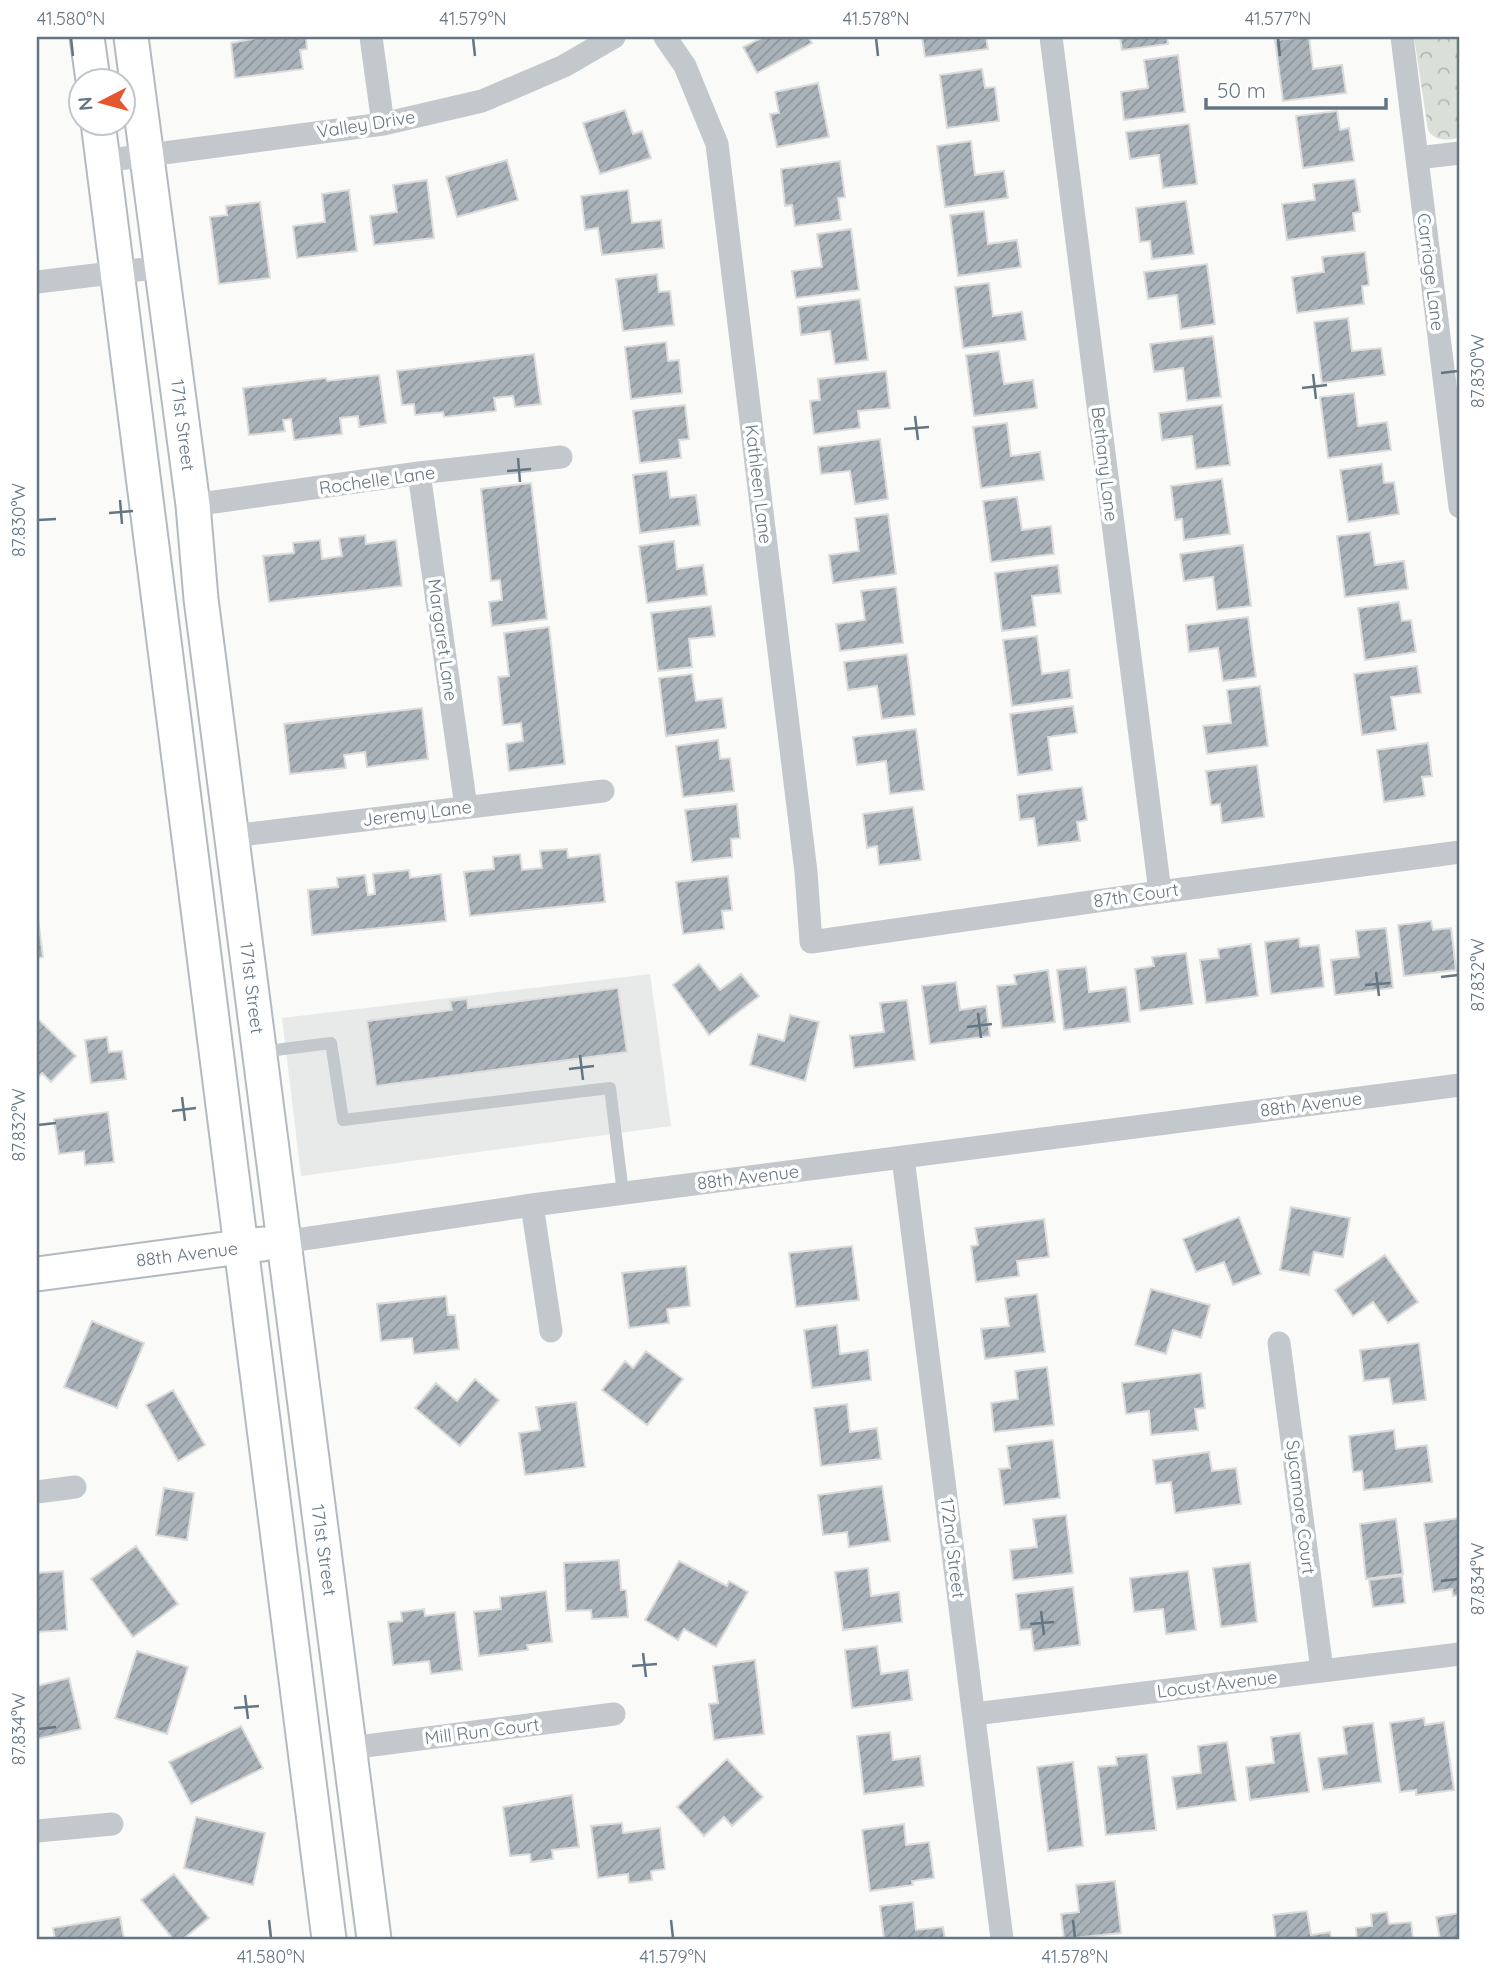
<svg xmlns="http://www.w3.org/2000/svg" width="1497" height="1976" viewBox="0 0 1497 1976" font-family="Quicksand,sans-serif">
<defs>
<pattern id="park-crowns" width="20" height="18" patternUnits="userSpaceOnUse" patternTransform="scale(1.75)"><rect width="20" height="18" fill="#dadfd7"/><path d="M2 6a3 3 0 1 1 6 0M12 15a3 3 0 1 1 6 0" fill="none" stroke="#b4b9b4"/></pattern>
<pattern id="building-hatch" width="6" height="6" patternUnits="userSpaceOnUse" patternTransform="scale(1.75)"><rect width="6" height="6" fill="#aab3b9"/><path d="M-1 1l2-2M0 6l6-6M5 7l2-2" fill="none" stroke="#8e969c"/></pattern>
</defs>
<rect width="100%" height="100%" fill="#fafaf8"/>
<path fill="#e8e9e9" d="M650,974l21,152 -370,50 -19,-158z"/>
<path fill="url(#park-crowns)" d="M1414,37h46v101c-13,2 -25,4 -32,-8z"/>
<path fill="url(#building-hatch)" stroke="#dcdcda" stroke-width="2" d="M262,37h44l1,12 -7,1 3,19 -68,9 -4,-35z
M764,37h44l4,6 -55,30 -14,-26z
M922,37h64l2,12 -63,8z
M1120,37h47l1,7 -46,6z
M1309,37l4,32 29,-4 4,28 -63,8 -8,-61z
M1178,55l7,57 -61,8 -3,-28 27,-4 -4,-28z
M982,69l3,19 10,-1 4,34 -52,7 -7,-53z
M818,83l11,54 -52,10 -7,-33 9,-1 -4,-21z
M625,110l8,24 9,-3 9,27 -51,16 -17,-51z
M1337,111l3,19 9,-2 5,33 -51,7 -7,-52z
M1189,124l8,60 -34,4 -4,-33 -29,4 -4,-27z
M971,141l4,34 29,-4 4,27 -63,9 -8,-61z
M507,160l11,40 -61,17 -11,-40z
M840,161l5,36 -7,1 3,22 -46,6 -3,-21 -7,1 -4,-37z
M1355,179l5,33 -7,1 2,18 -68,9 -5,-36 33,-4 -2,-16z
M427,180l7,58 -60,7 -4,-29 27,-4 -4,-27z
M349,190l8,61 -60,7 -4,-32 32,-4 -3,-28z
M628,190l4,33 29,-3 3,28 -62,7 -4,-27 -13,2 -4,-34z
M1186,201l8,53 -42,5 -2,-18 -10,1 -4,-34z
M260,202l10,76 -51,6 -9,-67 17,-2 -1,-9z
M984,211l4,33 29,-4 4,27 -63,9 -8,-61z
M851,229l8,61 -63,8 -4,-27 30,-4 -5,-33z
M1365,252l4,33 -7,1 2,18 -67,9 -5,-36 32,-5 -2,-15z
M1207,264l8,60 -34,5 -4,-34 -29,4 -4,-27z
M657,274l2,18 11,-1 4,34 -51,6 -7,-52z
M989,283l4,33 29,-4 4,28 -63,8 -8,-61z
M860,299l8,61 -33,4 -5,-33 -29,4 -3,-28z
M1348,318l4,33 29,-3 4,27 -63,8 -8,-61z
M1213,336l8,61 -34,4 -4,-33 -29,4 -4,-28z
M666,342l2,19 11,-1 3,33 -51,6 -6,-52z
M999,351l5,33 29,-4 4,28 -63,8 -8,-61z
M534,354l7,50 -26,3 -2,-11 -19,2 2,13 -52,6 -1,-5 -28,3 -1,-11 -12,1 -5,-34z
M886,371l4,37 -32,3 2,17 -46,6 -4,-33 10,-1 -2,-21z
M379,375l7,48 -27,4 -1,-11 -18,2 2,16 -48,6 -3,-21 -8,1 2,11 -36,4 -6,-47 83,-10 1,3z
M1354,393l4,33 29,-4 4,28 -63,8 -8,-61z
M685,405l4,34 -10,1 2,18 -41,5 -7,-52z
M1222,405l8,60 -34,4 -4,-33 -30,4 -3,-27z
M1007,423l4,33 29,-4 4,28 -63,8 -8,-61z
M880,439l8,60 -33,5 -5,-33 -29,3 -3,-27z
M1382,464l2,19 10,-1 5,32 -51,8 -8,-52z
M667,471l3,27 26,-3 4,30 -60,8 -7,-58z
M1222,479l8,55 -46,6 -2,-21 -7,1 -4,-34z
M531,483l16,136 -55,7 -3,-24 13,-2 -2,-20 -9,1 -10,-92z
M1017,497l5,33 29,-4 3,28 -63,8 -8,-61z
M888,514l8,60 -63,9 -4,-28 30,-4 -4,-33z
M1370,532l5,33 29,-4 4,28 -63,8 -8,-61z
M365,535l1,9 30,-4 6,46 -133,16 -6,-46 31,-3 -1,-10 27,-3 2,19 20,-3 -3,-18z
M674,541l3,28 26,-4 4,30 -60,8 -8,-57z
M1243,545l8,61 -34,4 -4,-33 -29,4 -4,-27z
M1058,565l3,28 -29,3 4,30 -34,5 -7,-58z
M896,587l7,56 -63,8 -4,-27 29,-4 -4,-29z
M1399,602l3,19 9,-1 5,32 -51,8 -7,-52z
M711,606l4,30 -26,3 3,28 -34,4 -7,-58z
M1248,617l8,60 -33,4 -5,-33 -29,4 -3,-27z
M549,627l16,137 -56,7 -3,-27 17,-3 -2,-18 -18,2 -5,-48 11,-1 -5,-43z
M1037,636l5,38 27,-4 3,28 -60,8 -9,-66z
M907,654l8,61 -33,4 -5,-33 -29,4 -4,-28z
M1417,666l4,27 -30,4 5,33 -34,5 -8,-61z
M692,674l4,27 26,-3 4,30 -60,8 -7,-58z
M1260,686l8,60 -61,8 -4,-28 28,-3 -4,-33z
M1073,706l4,27 -29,4 4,33 -34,5 -8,-61z
M422,708l6,51 -61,8 -2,-15 -21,3 2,13 -56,6 -6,-50z
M916,729l8,61 -34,4 -4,-33 -29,4 -4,-28z
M718,740l2,19 10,-1 4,33 -51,6 -7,-51z
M1428,743l4,33 -10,1 3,19 -41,6 -7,-52z
M1257,765l7,52 -42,6 -2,-19 -9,1 -5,-34z
M1082,787l5,33 -10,2 3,19 -42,5 -4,-28 -14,2 -3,-25z
M737,804l3,34 -9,1 1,18 -40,5 -7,-52z
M913,807l8,53 -42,5 -2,-19 -10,2 -4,-34z
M567,849l1,9 32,-4 5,48 -135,14 -6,-44 30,-3 -1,-12 27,-3 2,16 20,-2 -2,-17z
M409,870l1,8 31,-4 5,47 -134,14 -4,-45 30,-3 -1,-9 28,-3 3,20 7,-1 -2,-20z
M728,876l4,34 -10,1 2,18 -41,5 -7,-52z
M37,911l6,46 -6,1z
M1431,921l2,9 18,-2 5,42 -52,6 -6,-51z
M1386,928l7,60 -58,7 -4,-35 28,-3 -3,-26z
M1299,938l1,9 19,-2 5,42 -53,7 -6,-52z
M1251,944l7,52 -52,7 -6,-43 19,-2 -1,-9z
M1186,953l7,51 -53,7 -5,-42 19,-3 -2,-9z
M699,964l21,26 21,-16 18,22 -50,39 -36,-50z
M1086,967l3,25 37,-5 4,35 -66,8 -7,-60z
M1048,970l7,52 -53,6 -5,-42 19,-2 -2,-9z
M956,982l4,28 26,-4 4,30 -60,8 -8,-58z
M618,988l9,64 -251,34 -9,-65 85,-11 -2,-9 17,-2 1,9z
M907,1000l8,60 -61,8 -4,-32 34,-4 -4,-29z
M790,1015l29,7 -14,59 -55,-16 8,-31 26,7z
M37,1018l39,38 -25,26 -9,-9 -5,6z
M107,1037l2,15 13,-1 4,28 -35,4 -6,-43z
M108,1112l6,50 -29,3 -1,-14 -25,3 -5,-35z
M1291,1207l59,11 -7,39 -29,-5 -5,23 -29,-5z
M1239,1217l22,57 -28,11 -9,-23 -28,10 -13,-33z
M1044,1219l5,38 -32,4 2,15 -43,6 -5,-36 7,-1 -3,-17z
M852,1246l7,54 -63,7 -7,-54z
M1385,1255l33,47 -30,21 -15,-21 -20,14 -18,-26z
M686,1266l4,40 -23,3 2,14 -40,5 -7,-55z
M1151,1289l59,16 -9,33 -28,-8 -7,24 -31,-9z
M1037,1294l8,58 -60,7 -4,-30 28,-3 -4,-28z
M446,1296l2,19h7l4,34 -45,5 -2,-16 -31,3 -4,-37z
M92,1321l52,22 -27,65 -53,-21z
M837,1325l3,29 28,-4 3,30 -59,8 -8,-58z
M1419,1343l7,57 -33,4 -4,-26 -25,3 -4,-31z
M646,1351l37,28 -36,46 -45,-35 23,-29 8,7z
M1047,1367l7,58 -60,7 -3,-29 27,-4 -3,-28z
M1201,1373l4,35 -10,1 3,21 -47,5 -2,-24 -23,3 -4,-31z
M475,1379l24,21 -39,46 -45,-38 21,-25 21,18z
M173,1390l32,55 -27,16 -32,-56z
M576,1402l9,65 -60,8 -6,-42 21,-3 -4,-23z
M847,1404l3,28 27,-4 4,31 -60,7 -7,-58z
M1394,1430l2,19 31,-4 5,37 -68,8 -2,-19 -9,1 -4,-36z
M1053,1440l7,58 -56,7 -5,-36 11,-1 -3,-22z
M1209,1452l3,19 24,-3 5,36 -66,9 -4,-31 -15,2 -3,-24z
M882,1486l8,55 -41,6 -2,-15 -24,3 -5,-40z
M164,1488l30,5 -7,47 -31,-5z
M1066,1515l7,58 -60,7 -3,-30 27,-3 -4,-28z
M1460,1518v77l-7,1 -1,-7 -19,3 -9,-69z
M1396,1519l7,55 -37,5 -6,-55z
M136,1546l42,58 -45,33 -42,-58z
M619,1560l2,30h5l2,27 -36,2 -1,-9 -25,1 -2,-48z
M679,1561l48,25 2,-5 19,11 -32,55 -32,-18 -6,11 -33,-20z
M1250,1563l7,59 -36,5 -8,-59z
M868,1568l3,28 28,-4 3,30 -59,8 -8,-58z
M63,1571l4,59 -30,2v-59z
M1188,1571l8,59 -30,4 -3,-25 -29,3 -4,-34z
M1402,1576l3,27 -32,4 -4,-27z
M1073,1587l7,58 -46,6 -3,-22 -11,1 -4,-36z
M546,1591l6,51 -25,3 1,5 -49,6 -5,-44 27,-3 -1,-12z
M424,1609l1,7 30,-4 7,58 -31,4 -2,-13 -36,4 -5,-43 14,-1 -1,-9z
M877,1646l4,28 27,-4 4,30 -60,8 -7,-58z
M137,1651l51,16 -21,67 -52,-16z
M755,1660l9,74 -50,6 -5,-36 9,-1 -5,-37z
M69,1678l12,51 -44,10v-53z
M1424,1718l1,7 19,-3 10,68 -38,5v-5l-16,2 -10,-69z
M1373,1723l8,59 -58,8 -5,-32 29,-4 -4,-27z
M241,1726l22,42 -72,36 -22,-42z
M890,1732l3,28 27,-4 4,30 -60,8 -7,-58z
M1300,1733l9,59 -59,8 -4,-33 28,-4 -3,-26z
M1227,1742l9,59 -59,8 -5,-32 29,-4 -3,-27z
M1147,1754l9,76 -50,5 -8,-68 19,-2 -1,-8z
M727,1759l36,38 -31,29 -8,-9 -20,19 -27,-29z
M1073,1762l10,84 -35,5 -11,-84z
M572,1795l7,52 -27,3 1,9 -22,3 -1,-8 -20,2 -7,-49z
M196,1817l69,16 -12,52 -69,-17z
M622,1823l1,10 37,-5 5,41 -14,2 1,9 -23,3 -1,-9 -30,4 -7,-52z
M904,1824l2,21 23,-3 5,36 -22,3 1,4 -43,6 -8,-61z
M174,1874l35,44 -26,21h-10l-32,-39z
M1115,1881l6,52 -57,6 -3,-25 18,-2 -3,-27z
M913,1902l3,28 27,-3 2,12h-61l-4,-33z
M1307,1911l4,24 19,-3 1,7h-55l-3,-24z
M1387,1912l2,12 22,-2 2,17h-56l-1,-11 16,-2 -1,-12z
M1460,1913v26h-20l-4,-22z
M120,1917l4,22h-69l-2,-11z"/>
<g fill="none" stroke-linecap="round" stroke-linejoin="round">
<defs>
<path id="secondary" d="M87,37l6,43
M131,37l62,468 8,94 173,1340
M98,122l231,1817
M37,1274l226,-30"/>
</defs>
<use href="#secondary" stroke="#b3babf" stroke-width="37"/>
<path stroke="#c3c8cc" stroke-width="12" d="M260,1052l71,-9 12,77 267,-32 13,105"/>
<path stroke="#c3c8cc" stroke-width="23" d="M371,37l12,87
M665,37l20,29 32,78 89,728 5,70 349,-50 300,-40
M1051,37l109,855
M1402,37l58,470
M1417,158l43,-5
M103,161l280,-37 99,-23 82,-35 50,-29
M37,282l125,-15
M419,473l47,334
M193,505l226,-32 142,-16
M232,836l371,-45
M903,1158l99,781
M532,1205l19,126
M283,1242l249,-37 928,-120
M1279,1343l43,327
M37,1492l38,-5
M974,1714l486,-60
M350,1748l264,-34
M37,1831l75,-7"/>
<use href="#secondary" stroke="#fff" stroke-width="33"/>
</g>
<path fill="none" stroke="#657683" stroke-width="2.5" d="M71,38l2,18M473,38l2,18M876,38l2,18M1278,38l2,18M1441,373l17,-2M1313,374l3,25M1302,388l25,-3M915,416l3,24M904,429l25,-2M518,458l2,24M507,471l24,-2M120,500l2,24M109,513l24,-2M38,520l18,-1M1376,972l3,24M1441,977l17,-2M1365,985l25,-2M978,1013l3,25M967,1027l25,-3M580,1055l3,25M569,1069l25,-3M182,1097l3,24M172,1111l24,-3M38,1125l18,-2M1441,1581l17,-2M1041,1611l3,24M1030,1624l24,-2M643,1653l3,24M632,1666l25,-2M245,1695l3,24M234,1708l25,-2M38,1729l18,-2M269,1920l2,18M671,1920l2,18M1073,1920l2,18"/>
<g text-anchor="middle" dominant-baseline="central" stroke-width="7" stroke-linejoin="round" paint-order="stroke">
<g font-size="18" fill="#657683" stroke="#fff">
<text transform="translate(366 124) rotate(-9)">Valley Drive</text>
<text transform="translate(1431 272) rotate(83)">Carriage Lane</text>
<text transform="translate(183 425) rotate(83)">171st Street</text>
<text transform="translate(1105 464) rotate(83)">Bethany Lane</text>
<text transform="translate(377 480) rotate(-8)">Rochelle Lane</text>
<text transform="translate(759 484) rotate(83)">Kathleen Lane</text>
<text transform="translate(443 640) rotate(82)">Margaret Lane</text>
<text transform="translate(417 813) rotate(-7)">Jeremy Lane</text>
<text transform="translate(1136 895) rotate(-8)">87th Court</text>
<text transform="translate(252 988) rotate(83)">171st Street</text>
<text transform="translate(1311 1104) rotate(-7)">88th Avenue</text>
<text transform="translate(748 1177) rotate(-7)">88th Avenue</text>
<text transform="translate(187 1254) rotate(-7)">88th Avenue</text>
<text transform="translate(1301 1507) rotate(83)">Sycamore Court</text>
<text transform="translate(953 1548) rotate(83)">172nd Street</text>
<text transform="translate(324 1550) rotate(82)">171st Street</text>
<text transform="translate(1217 1684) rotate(-7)">Locust Avenue</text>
<text transform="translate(482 1731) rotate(-7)">Mill Run Court</text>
</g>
</g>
<rect width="1497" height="1976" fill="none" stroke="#ffffff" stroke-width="77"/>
<g transform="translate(102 102) rotate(264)"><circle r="33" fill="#ffffff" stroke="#c1c8cd" stroke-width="2"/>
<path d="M0-5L12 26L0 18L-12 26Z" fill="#e4572e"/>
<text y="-10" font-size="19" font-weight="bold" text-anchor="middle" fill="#657683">N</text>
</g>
<path d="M1206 98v10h180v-10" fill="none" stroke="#657683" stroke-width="3.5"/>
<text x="1217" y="98" font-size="21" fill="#657683" stroke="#ffffff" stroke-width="5" paint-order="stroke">50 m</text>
<rect x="38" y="38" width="1420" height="1900" fill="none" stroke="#657683" stroke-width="2.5"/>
<g font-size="18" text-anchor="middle" fill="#657683">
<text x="71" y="25">41.580°N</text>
<text x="473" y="25">41.579°N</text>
<text x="876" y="25">41.578°N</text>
<text x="1278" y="25">41.577°N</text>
<text transform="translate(1478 371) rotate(-90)" y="6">87.830°W</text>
<text transform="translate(19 520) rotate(-90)" y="6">87.830°W</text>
<text transform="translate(1478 975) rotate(-90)" y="6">87.832°W</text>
<text transform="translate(19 1125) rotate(-90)" y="6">87.832°W</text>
<text transform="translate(1478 1579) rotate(-90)" y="6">87.834°W</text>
<text transform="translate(19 1729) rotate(-90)" y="6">87.834°W</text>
<text x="271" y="1963">41.580°N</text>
<text x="673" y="1963">41.579°N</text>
<text x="1075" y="1963">41.578°N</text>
</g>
</svg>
